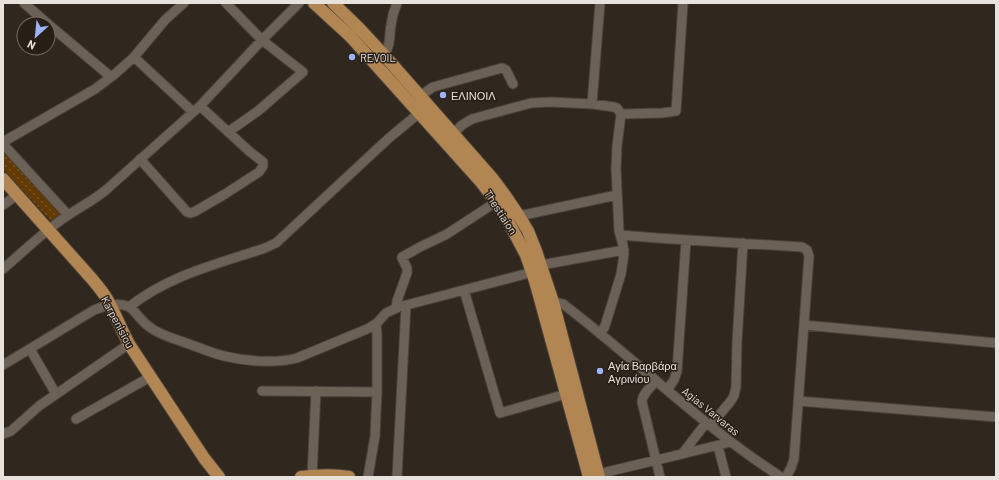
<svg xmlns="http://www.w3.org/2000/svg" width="999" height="480" viewBox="0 0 999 480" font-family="Barlow,sans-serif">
<defs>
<pattern id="grass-dots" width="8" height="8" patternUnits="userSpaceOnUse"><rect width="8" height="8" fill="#623a01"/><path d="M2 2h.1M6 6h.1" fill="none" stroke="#785625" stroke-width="1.8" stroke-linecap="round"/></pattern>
</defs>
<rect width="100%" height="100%" fill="#30281e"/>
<path fill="url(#grass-dots)" d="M3,152l58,63 -10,6 -48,-52z"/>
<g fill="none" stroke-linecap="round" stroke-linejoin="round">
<defs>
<path id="minor" d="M24,3l24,21
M226,3l36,37 28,22 13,10 -45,39 -30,21
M48,24l63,53
M384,55c7,-9 5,-19 7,-30 1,-8 3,-15 6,-22
M134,57l59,55
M420,96l13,-9 69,-19 4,2 7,14
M592,104l8,-101
M621,114l41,-1 14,-2 5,-77 2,-31
M453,134l9,-9 10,-6 59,-16 20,-1 41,2 15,2 7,1 3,1 4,6 -4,32 -1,23 3,62 4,14 1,9 -3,20 -16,52 -5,8
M3,142l92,-53 20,-15 19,-17 31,-37 19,-17
M3,144l65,71
M140,159l47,53 3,1 4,-1 31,-18 34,-22 4,-6v-4l-14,-11 -49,-45
M3,205l14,-10
M519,216l98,-21
M620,235l37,3 145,9 5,3 2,6 -15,203 -3,9 -5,9
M541,265l83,-15
M3,269c21,-18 41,-38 64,-53 13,-9 27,-16 39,-26l94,-84 62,-66 37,-37
M464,290l36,123 66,-19
M547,303c6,-1 10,-1 16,1 58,44 110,94 168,138 16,12 33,24 50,35
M129,307c40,-32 89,-43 136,-59l11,-5 113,-105 35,-29
M396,308l1,-7 10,-28v-5l-5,-10v-1l18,-10 27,-13 49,-32
M804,325l192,18
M30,349l26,45
M3,365l91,-55c10,-4 22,-8 33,-4 6,2 9,8 13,12 4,5 9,9 14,12 10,6 21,9 32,13 12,4 25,10 38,13 21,5 51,8 73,2l70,-29 10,-6 9,-10 13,-6 134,-35
M656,381c-5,6 -14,13 -14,21l18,75
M667,390l7,-10 3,-9 9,-131
M262,391l115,1
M798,401l198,16
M76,419l74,-42
M710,426l20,-24 4,-6 2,-9 1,-45 6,-99
M3,434l8,-3 28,-25 90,-62
M718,446l8,31
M682,454l49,-12
M598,474l84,-20 24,-31
M312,476l4,-85
M368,477l7,-41 2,-44v-57l-1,-11
M397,477l9,-172"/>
<path id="major" d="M314,3l36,33 131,146 15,20 11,17 19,36 9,26 54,196
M333,3l25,24 26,28 109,124 11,15 15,22 9,15 8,20 17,51 46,175
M3,179l89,100c5,6 11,13 15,20 8,14 14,30 22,45l75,114 15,19
M301,477c16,-2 32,-3 48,0"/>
</defs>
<use href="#minor" stroke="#4a423b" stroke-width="11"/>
<use href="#major" stroke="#4a423b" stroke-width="14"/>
<use href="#minor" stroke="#6b6156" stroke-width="9"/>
<use href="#major" stroke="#b28652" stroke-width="12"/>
</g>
<g fill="#9cb4fd" stroke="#271e15" stroke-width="1.5">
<circle cx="352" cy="57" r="4"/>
<circle cx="443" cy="95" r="4"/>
<circle cx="600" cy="371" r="4"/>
</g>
<g text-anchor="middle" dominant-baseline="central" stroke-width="3" stroke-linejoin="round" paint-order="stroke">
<g font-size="11" fill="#e8e2dc" stroke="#271e15" text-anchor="start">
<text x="360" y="57">REVOIL</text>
<text x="451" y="95">ΕΛΙΝΟΙΛ</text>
<text x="608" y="365">Αγία Βαρβάρα<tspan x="608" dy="13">Αγρινίου</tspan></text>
</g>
<g font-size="11" fill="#e8e2dc" stroke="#271e15">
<text transform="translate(501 212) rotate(57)">Thestiaion</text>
<text transform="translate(118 322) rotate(62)">Karpenisiou</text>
<text transform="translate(711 411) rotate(39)">Agias Varvaras</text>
</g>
</g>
<rect width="999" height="480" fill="none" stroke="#e8e2dc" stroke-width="8"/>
<g transform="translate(36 36) rotate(207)"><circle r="19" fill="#271e15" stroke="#746c65"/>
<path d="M0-3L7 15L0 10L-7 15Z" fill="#9cb4fd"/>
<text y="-6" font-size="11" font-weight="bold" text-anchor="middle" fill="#e8e2dc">N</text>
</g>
</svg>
